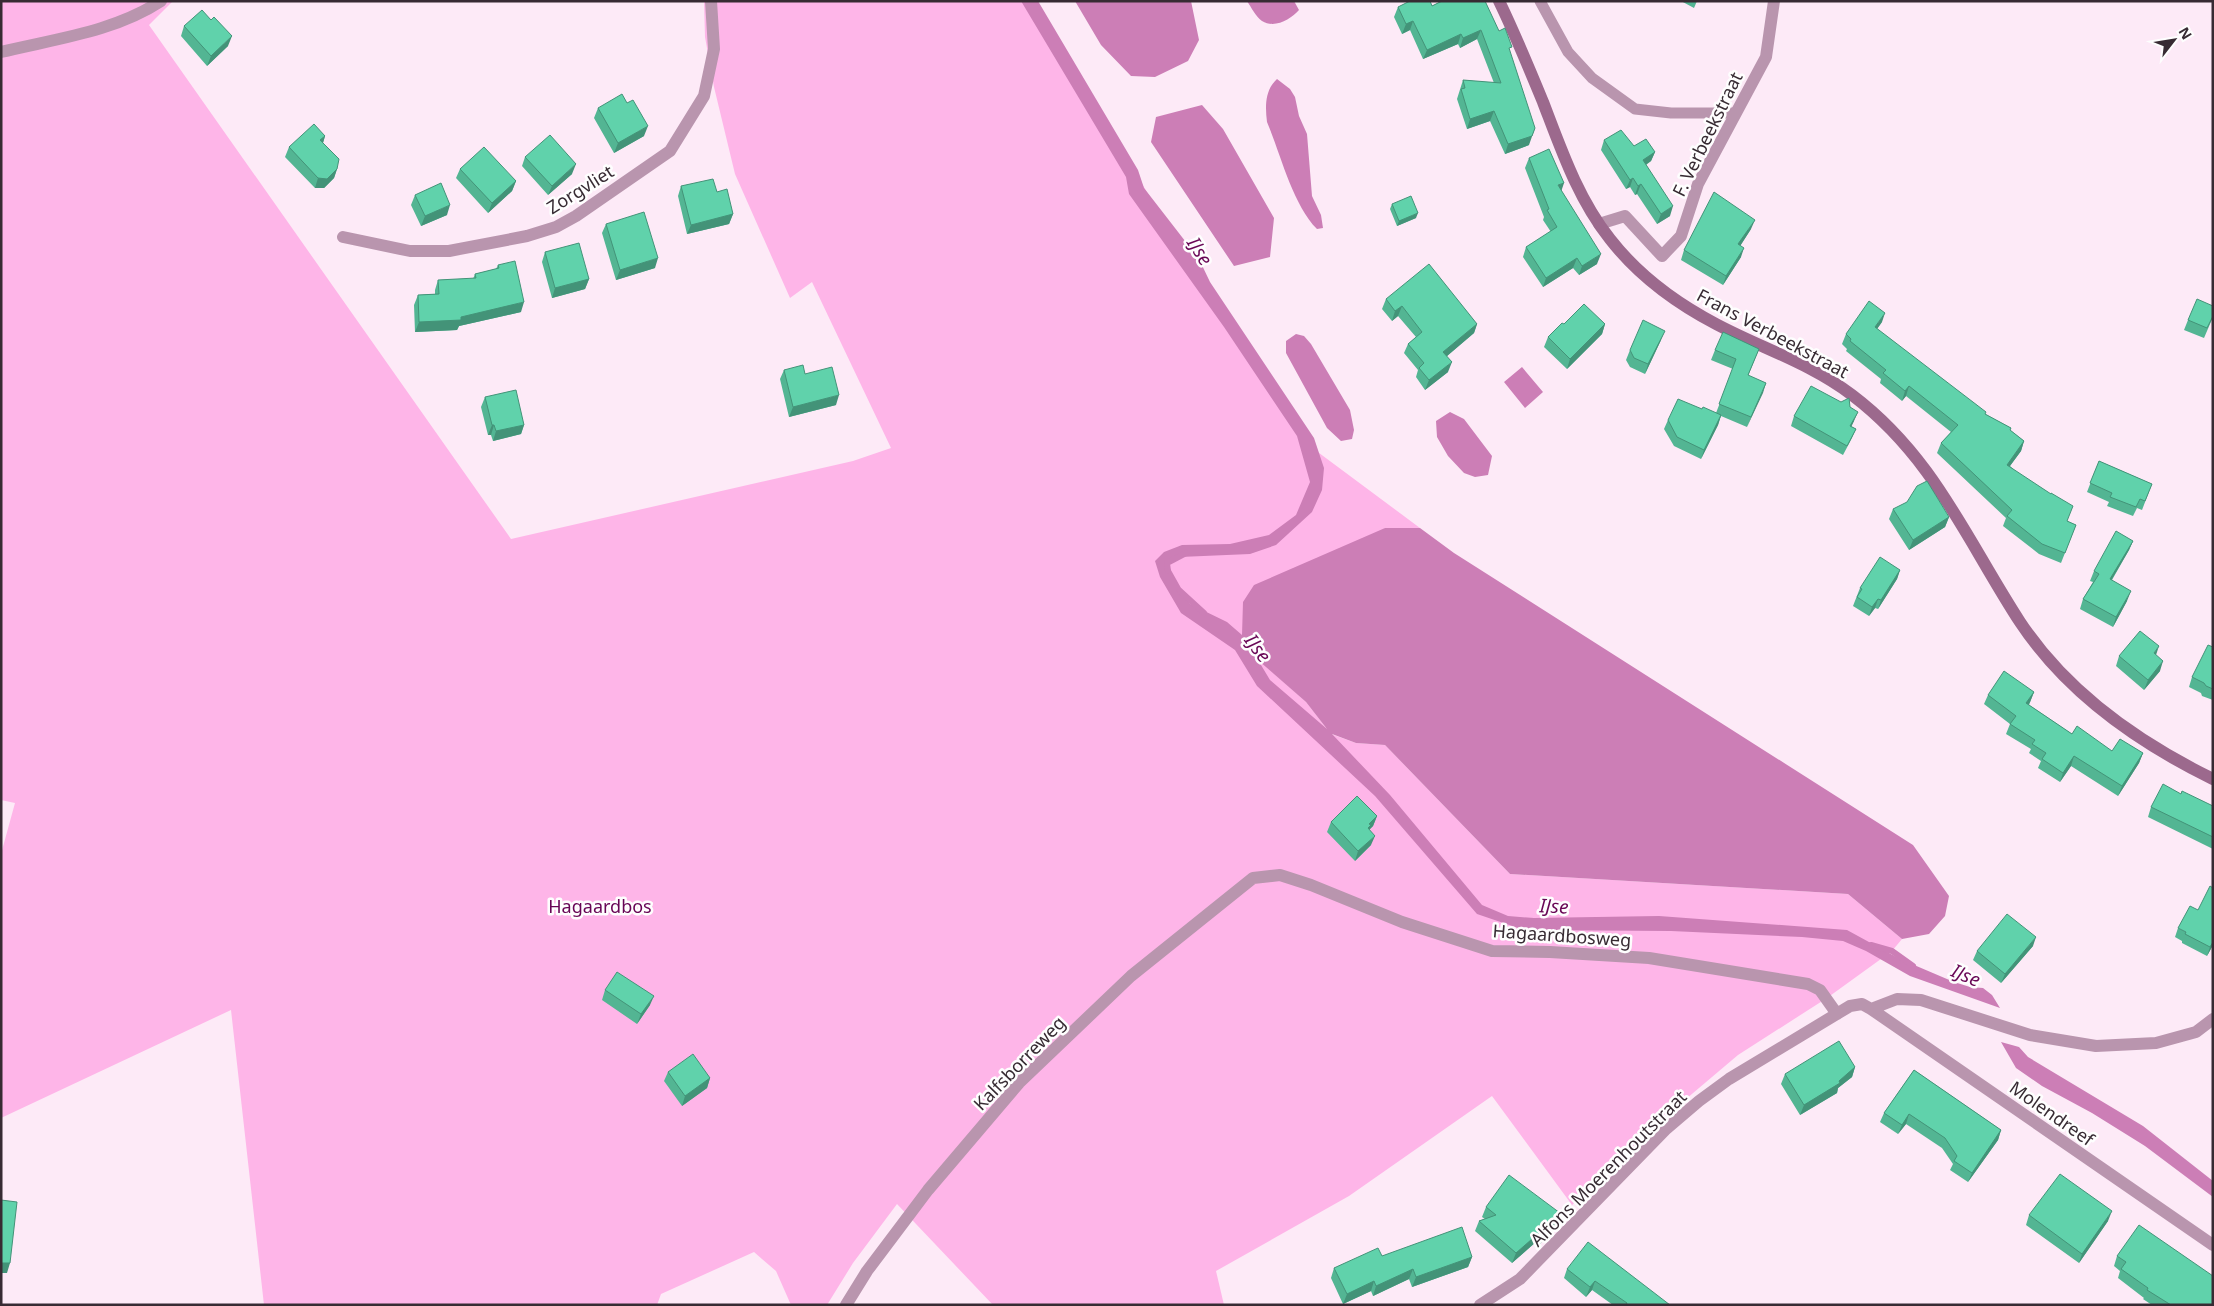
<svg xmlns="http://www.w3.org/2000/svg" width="2214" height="1306" viewBox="0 0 2214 1306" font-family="'Noto Sans',sans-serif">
<rect width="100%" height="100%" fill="#fdeaf7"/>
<path fill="#feb5e8" d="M1,1h172l-24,24 362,514 342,-78 38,-13 -79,-166 -22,16 -55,-124 -21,-87 -9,-50 -1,-36h330l146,247 127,196 113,84h-35l-136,123 57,51 25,32 25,9 29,2 125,129 338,20 54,45 -10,12 -65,47 -89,57 -52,44 -114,106 -80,-109 -143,100 -133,75 8,34h-231l-96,-101 -44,59 -26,42h-36l-15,-34 -22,-19 -93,42 -4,11h-393l-33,-295 -230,108v-264l14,-51 -14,-3z"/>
<path fill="#cc7eb6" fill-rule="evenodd" d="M1021,1h17l100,169 6,18 55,71 11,23 104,156 10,30 -2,22 -10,22 -36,33 -26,9 -70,3 -13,6 23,41 37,18 15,13 1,-33 11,-17 131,-57h35l34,25 459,292 36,51 -4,20 -16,18 -27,5 -54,-45 -338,-20 -125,-129 -29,-2 -24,-9 58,61 92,110 26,11 26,2 125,-2 188,14 53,29 54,23 16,5 13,1 9,7 8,13 -90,-32 -44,-25 -23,-10 -41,-4 -131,-6 -147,-1 -47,-16 -102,-118 -118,-110 -22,-36 -54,-37 -21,-36 -5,-16 9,-9 18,-7 48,-1 39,-9 27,-20 14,-33 -13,-46 -73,-109 -95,-133 -3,-17zM1258,660l48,42 21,27 -57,-49z
M1075,1h116l8,39 -11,21 -33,16 -24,-1 -30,-31z
M1247,1h47l5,9c-8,9 -24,19 -37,11 -6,-4 -11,-14 -15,-20z
M1277,79l13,10 5,8 4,19 8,18 5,62 9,19 2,13 -6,1c-25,-26 -36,-74 -50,-107 -2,-16 -2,-32 10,-43z
M1202,105l21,24 51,89 -4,39 -36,9 -83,-124 5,-25z
M1296,334l8,2 7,8 39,66 4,20 -2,9 -11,2 -14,-13 -41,-75v-12z
M1522,367l21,25 -18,16 -21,-26z
M1450,412l14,7 28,37 -4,19 -13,2 -11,-4 -16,-17 -11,-19 -1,-16z
M2001,1042l18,5 9,10 115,69 70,55v16l-68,-51 -53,-33 -50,-27 -26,-18z"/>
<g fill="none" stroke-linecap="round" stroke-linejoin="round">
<path stroke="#cc7eb6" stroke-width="6" d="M1168,571l-1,-8 19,-10
M1180,591l24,22
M1871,945l21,6 21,15"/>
<path stroke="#b995ae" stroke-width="11" d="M1540,1l28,51 24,26 43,31 36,4h64"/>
<path stroke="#b995ae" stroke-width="12" d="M1,52c53,-13 113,-20 160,-51
M1599,224l26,-8 37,40 19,-20 17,-52 68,-127 8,-56
M343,237l67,14h39l78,-15 29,-9 20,-11 94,-65 34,-55 10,-47 -3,-48
M1871,1009l26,-10 24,1 109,35 66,11 60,-3 40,-11 17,-13
M846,1305l21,-34 61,-81 91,-107 112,-107 122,-98 27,-3 31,10 91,37 90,29 58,1 99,6 159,26 12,6 17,24
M1480,1305l40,-26 145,-149 34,-29 30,-22 121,-73 12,-2 9,5 342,236"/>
<path stroke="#9c698d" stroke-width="12" d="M1499,1c16,33 30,67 44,101 18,47 35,97 67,137 28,36 66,64 106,85 45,24 94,39 136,71 82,62 114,144 168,227 47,71 117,120 193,157"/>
</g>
<path fill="#53b593" d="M1442,1l68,52 19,92 -24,9 -15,-33 -23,8 -10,-30 6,-19 31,3 -17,-44 -17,9 -2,-4 -35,15 -13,-29 -8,4 -8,-17 4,-10 34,-1z
M1681,1h16l-3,7z
M184,26l44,20 -21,20 -26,-30z
M598,108l46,28 -30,17 -20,-35z
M325,136l-2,7 14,26 -3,9 -10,10h-9l-30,-31 4,-10z
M1604,140l30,6 21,6 -4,9 -5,4 24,51 -13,8 -20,-30 -2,1 -5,-8 -4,2 -25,-39z
M525,157l47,17 -24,21 -26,-29z
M1529,158l32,32 36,74 -18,11 -6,-7 -30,19 -20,-30 3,-10 25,-15 -8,-12 1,-3 -19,-49z
M460,169l56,12 -4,10 -24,22 -32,-35z
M681,186l36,6 16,22 -4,10 -42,10 -9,-38z
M415,195l32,20 -26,11 -10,-21z
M1392,204l24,14 -19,8 -7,-17z
M606,224l49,44 -39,12 -14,-47z
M1751,229l-11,17 1,11 -18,28 -42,-25 3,-10z
M545,252l44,27 -4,10 -33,9 -10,-36z
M498,265l23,47 -62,14 -2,4 -42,2 -1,-27 4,-10 17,-1v-4l3,-10 35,-1 2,-5 21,-5z
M1386,299l91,25 -3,9 -27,23 1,16 -23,18 -9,-13 2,-7 -14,-17 4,-9 8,-7 -18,-21 -6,5 -10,-12z
M2213,306v11l-9,21 -20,-8 4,-10z
M1882,322l-5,7 108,85 26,14 -1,2 14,11 -3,10 -11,15 57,55 9,4 -15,38 -22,-9 -36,-28 3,-8 -69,-65 4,-10 10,-11 -45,-36 -4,5 -22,-18 1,-4 -35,-28 1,-2 -5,-5 4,-10z
M1564,324h41l-3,10 -35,35 -23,-22 4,-10z
M1661,340l-16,34 -15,-7 -4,-7 4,-10z
M1759,349l-11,27 18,7 -19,44 -26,-11 -3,9 -17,34 -27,-13 -10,-17 4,-9 48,-7 17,-44 -22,-9 4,-10z
M784,370l21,4 31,31 -47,12 -9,-38z
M485,397l39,28 -3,9 -28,7 -2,-6h-3l-7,-28z
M1841,402l9,5 4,14 -3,5 5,3 -4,9 -9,17 -52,-29 3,-10z
M2099,461l53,23 -10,26 -5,-2 -4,8 -26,-10 2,-4 -22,-10z
M1893,509l56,8 -4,10 -36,23 -20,-31z
M2133,541l-4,9 -17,30 15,21 -14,26 -33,-18 3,-10 10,-17 -3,-1 4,-10z
M1900,570l-3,9 -19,30 -3,-1 -6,8 -16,-10 7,-18z
M2213,647v53l-11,-4 -1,-3 -12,-6 3,-10z
M2156,655l4,16 -16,19 -28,-24 3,-10z
M2034,692l-5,13 43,29 40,17 31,2 -4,10 -21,33 -47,-30 -11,16 -22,-14 3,-7 -12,-8 2,-4 -25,-15 4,-10 -26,-20 4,-9z
M2181,794l32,12v43l-65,-32 3,-10z
M1377,816l-4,10 -4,4 2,15 -16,16 -28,-29 4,-10z
M2178,928l35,17 -6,11 -25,-13v-2l-7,-4z
M2033,946l-32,37 -28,-23 4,-9z
M605,990l45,15 -13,19 -35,-24z
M1855,1067l-3,10 -14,11 -1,5 -37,22 -19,-31 4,-10z
M1914,1070l87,60 -3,10 -30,42 -18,-12 3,-6 -11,-16 -36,-24 -8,10 -18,-12 4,-9z
M668,1072l42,6 -3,10 -25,18 -18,-25z
M1486,1207l74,6 -4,10 -16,21 -3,-3 -25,22 -37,-32 4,-10 6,-2 -3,-2z
M2029,1215l79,6 -29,42 -53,-38z
M1382,1256l90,1 -4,10 -56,20 -3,-8 -36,17 -2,-5 -28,13 -12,-26 3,-10z
M2117,1256l96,49h-61l-9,-6 1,-1 -26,-20 2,-7 -6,-5z
M1567,1269l103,36h-57l-21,-15 -6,7 -22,-19z"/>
<path fill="#439378" d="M1413,21l-3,9 -8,4 4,-10z
M1481,30l-4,9 -17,9 3,-10z
M1461,34l-3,10 -35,15 4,-9z
M232,36l-4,10 -21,20 4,-10z
M1494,111l-4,10 -23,8 3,-10z
M648,126l-4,10 -30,17 4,-10z
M1535,128l-6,17 -24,9 3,-10z
M325,136l-3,10 -2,-6z
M1655,152l-4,9 -12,8 4,-9z
M576,164l-4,10 -24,21 4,-9z
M337,169l-3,9 -10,10h-9l3,-10z
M1633,178l-3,9 -4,2 4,-9z
M516,181l-4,10 -24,22 4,-10z
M1564,183l-3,9 -3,-7z
M1641,184l-4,10 -2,1 3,-9z
M450,205l-3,10 -26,11 4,-10z
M1673,206l-3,10 -13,8 4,-10z
M1418,213l-2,5 -19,8 2,-5z
M733,214l-4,10 -42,10 4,-9z
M1755,220l-4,9 -16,25 3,-10z
M1744,248l-3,9 -18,28 3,-9z
M1601,254l-4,10 -18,11 3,-9z
M658,258l-3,10 -39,12 4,-10z
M1577,258l-4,10 -30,19 3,-9z
M589,279l-4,10 -33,9 3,-10z
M524,302l-3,10 -62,14 -2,4 -42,2 4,-10 42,-5z
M1402,306l-4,10 -6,5 3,-10z
M1885,313l-3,9 -11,15 4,-10z
M1477,324l-3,9 -34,29 3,-10z
M1605,324l-3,10 -35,35 3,-10z
M1665,331l-4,9 -16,34 3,-10z
M1452,362l-4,10 -23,18 4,-10z
M1766,383l-3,10 -16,34 4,-10z
M1909,386l-3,10 -4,5 3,-10z
M839,395l-3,10 -47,12 4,-10z
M1858,412l-4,9 -7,15 3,-10z
M1721,415l-3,10 -17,34 3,-9z
M492,425h2l-3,10h-3z
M524,425l-3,9 -28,7 3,-10z
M2024,441l-3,10 -17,23 3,-9z
M1949,517l-4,10 -36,23 4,-10z
M2133,541l-4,9 -23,39 4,-10z
M1900,570l-3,9 -19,30 3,-9z
M2131,591l-4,10 -14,26 3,-10z
M1878,599l-3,9 -6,8 3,-9z
M2159,646l-3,9 -2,-2z
M2163,661l-3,10 -16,19 4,-10z
M2034,692l-4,10 -7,11 3,-10z
M2143,753l-4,10 -21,33 4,-10z
M2074,756l-3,10 -11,16 3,-9z
M1377,816l-4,10 -4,4 -5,8 5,-14z
M1375,836l-4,9 -16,16 3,-10z
M2036,937l-3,9 -32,37 4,-9z
M2213,942v3l-6,11 3,-9z
M654,996l-4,9 -13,19 4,-10z
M1855,1067l-3,10 -14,11 -1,5 -37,22 4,-10 35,-24z
M710,1078l-3,10 -25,18 3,-10z
M1909,1114l-3,10 -8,10 4,-9z
M2001,1130l-3,10 -30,42 4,-9z
M2112,1211l-4,10 -29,42 3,-9z
M1560,1213l-4,10 -16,21 4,-10z
M1540,1232l-3,9 -25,22 4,-10z
M1472,1257l-4,10 -56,20 4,-10z
M1,1263h9l-3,10h-6z
M1413,1269l-4,10 -36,17 3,-10z
M1374,1281l-3,10 -28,13 4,-10z
M1595,1281l-3,9 -6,7 4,-10z"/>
<path fill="#60d2ab" stroke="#439378" d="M1410,1h20l2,5 10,-5h43l14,30 6,-3 7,19 -3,1 26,80 -3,8 -24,8 -14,-33 -24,8 -9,-30 4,-1 -2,-8 38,3 -20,-53 -18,8 -2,-4 -34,16 -14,-29 -7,3 -8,-17z
M202,10l9,10 3,-3 18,19 -21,20 -27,-30z
M622,94l5,9 6,-3 15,26 -30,17 -20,-35z
M314,124l11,12 -5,4 19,19 -2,10 -10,10 -9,-1 -29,-31z
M1621,130l13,16 12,-7 9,13 -12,8 30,46 -12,8 -20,-30 -3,2 -5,-8 -3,2 -26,-40z
M550,135l26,29 -24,22 -27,-29z
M484,147l32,34 -24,22 -32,-34z
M1549,149l15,34 -6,2 43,69 -19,12 -5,-8 -31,20 -20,-31 31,-20 -10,-17 2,-1 -20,-51z
M713,179l4,13 10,-3 6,25 -42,11 -10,-39z
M441,183l9,22 -25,11 -10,-21z
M1714,192l41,28 -17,24 6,4 -18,28 -42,-26z
M1411,196l7,17 -19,8 -7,-17z
M644,212l14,46 -38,12 -14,-46z
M579,243l10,36 -34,9 -10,-36z
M515,261l9,41 -63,15v3l-42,2 -1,-27 21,-1 -1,-14 38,-2 -1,-4 24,-6 -1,-3z
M1429,264l48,60 -34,28 9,10 -23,18 -10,-12 5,-5 -16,-19 14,-12 -20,-26 -7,5 -9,-12z
M2197,299l16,7v10l-6,12 -19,-8z
M1869,301l16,12 -10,14 111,85 -1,2 26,14 -1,2 14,11 -17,24 44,29v-1l22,13 -6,15 9,4 -11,28 -23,-9 -35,-28 5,-6 -71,-67 17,-18 -49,-39 -4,5 -22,-18 3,-3 -36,-29 1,-2 -5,-5z
M1584,304l21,20 -35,35 -22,-22 14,-14 2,1z
M1643,320l22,11 -17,33 -14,-6 -4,-8z
M1723,332l36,17 -11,26 18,8 -15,34 -32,-13 17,-45 -21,-9z
M803,365l2,9 27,-7 7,28 -46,12 -9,-37z
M1811,386l30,16 8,-4 1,9 8,5 -8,14 6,3 -9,17 -53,-30z
M516,390l8,35 -28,6 -2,-6h-2l-7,-28z
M1678,399l24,10 1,-2 18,8 -17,35 -27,-13 -9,-17z
M2099,461l53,23 -7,17 -5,-2 -4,8 -26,-10 2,-4 -22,-10z
M1927,481l22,36 -36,23 -20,-31 14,-7 10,-16z
M2116,531l17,10 -23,38 21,12 -15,26 -33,-18 16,-25 -5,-3z
M1880,557l20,13 -19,30 -3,-1 -6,8 -15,-10 5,-8 -2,-1z
M2140,631l19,15 -5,7 9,8 -15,19 -29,-24z
M2208,645l5,2v42l-7,-3 -2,-3 -12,-6z
M2004,671l30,21 -8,11 46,31 5,-8 35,25 8,-12 23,14 -21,33 -48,-30 -11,17 -21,-14 4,-6 -14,-9 3,-4 -25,-16 6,-8 -28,-21z
M2163,784l18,10 1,-3 31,15v31l-62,-30z
M1357,796l20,20 -8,8 2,1 -3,3 7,8 -17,15 -27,-29z
M2210,886l3,2v54l-3,5 -25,-13 1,-2 -8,-4 12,-22 8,4z
M2007,914l29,23 -31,37 -28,-23z
M617,972l37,24 -13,18 -36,-24z
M1839,1041l16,26 -16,14 1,2 -36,22 -19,-31z
M693,1054l17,24 -25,18 -17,-24z
M1914,1070l87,60 -29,43 -18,-12 3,-5 -12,-18 -36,-24 -7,11 -18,-12z
M2060,1174l52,37 -30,43 -53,-39z
M1509,1175l51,38 -16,21 -4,-2 -24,21 -37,-32 17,-6 -10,-8z
M1,1200l16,2 -7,61h-9z
M2139,1225l74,51v29h-42l-24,-15 1,-2 -27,-19 5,-7 -9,-6z
M1462,1227l10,30 -56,20 -3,-8 -37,17 -2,-5 -27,13 -13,-26 44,-20 4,8z
M1588,1242l82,63h-44l1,-2 -32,-22 -5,6 -23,-18z"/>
<g text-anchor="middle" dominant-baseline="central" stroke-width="5" stroke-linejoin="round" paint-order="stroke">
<g font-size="18" fill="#372b33" stroke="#fefefe">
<text transform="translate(1707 134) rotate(-64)">F. Verbeekstraat</text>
<text transform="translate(580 189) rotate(-32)">Zorgvliet</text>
<text transform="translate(1773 333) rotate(28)">Frans Verbeekstraat</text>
<text transform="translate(1562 935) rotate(4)">Hagaardbosweg</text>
<text transform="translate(1019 1063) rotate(-46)">Kalfsborreweg</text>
<text transform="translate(2052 1113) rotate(35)">Molendreef</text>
<text transform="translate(1608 1168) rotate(-45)">Alfons Moerenhoutstraat</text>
</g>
<g font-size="18" fill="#670455" stroke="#fefefe">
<text x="600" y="906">Hagaardbos</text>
</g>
<g font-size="19" font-style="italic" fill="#690756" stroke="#fefefe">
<text transform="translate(1200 251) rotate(58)">IJse</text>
<text transform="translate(1258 648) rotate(53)">IJse</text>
<text transform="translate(1554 906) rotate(3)">IJse</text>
<text transform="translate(1966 975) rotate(23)">IJse</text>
</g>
</g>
<rect width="2214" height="1306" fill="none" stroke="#372b33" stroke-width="5"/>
<g transform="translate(2174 40) rotate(59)" stroke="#fefefe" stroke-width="4" paint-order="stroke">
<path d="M0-4L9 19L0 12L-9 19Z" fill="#372b33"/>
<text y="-8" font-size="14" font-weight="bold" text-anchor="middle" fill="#372b33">N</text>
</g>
</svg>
